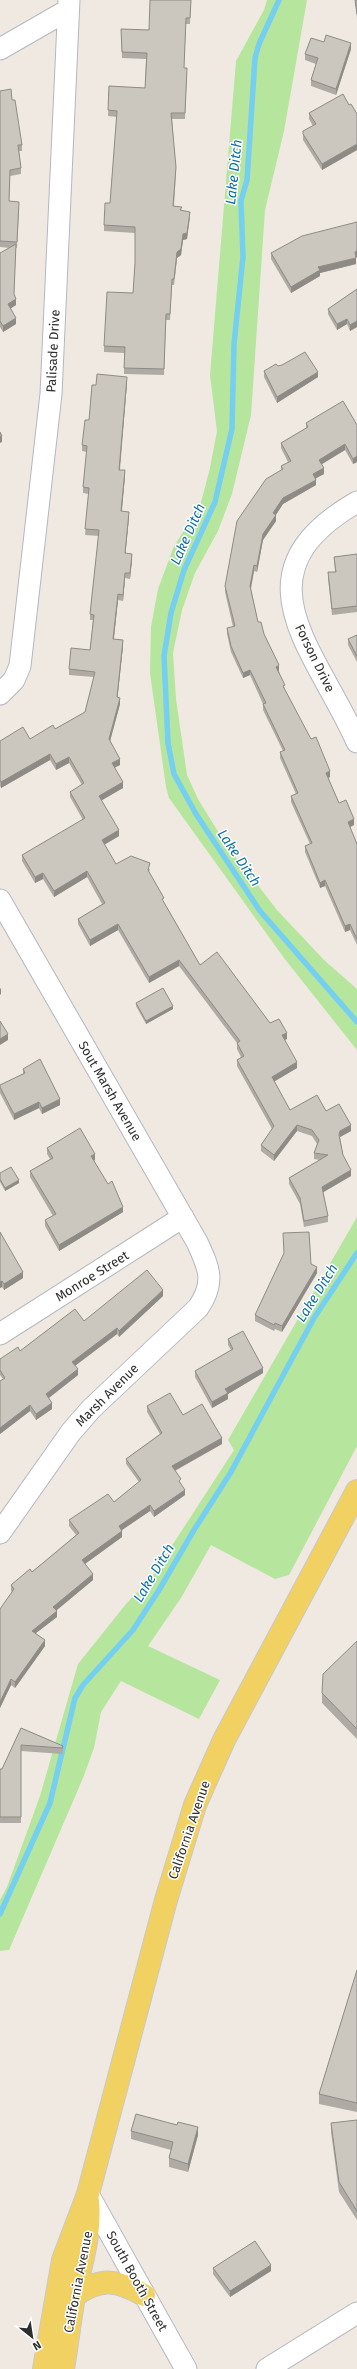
<svg xmlns="http://www.w3.org/2000/svg" width="357" height="2369" viewBox="0 0 357 2369" font-family="'Fira Sans',sans-serif">
<rect width="100%" height="100%" fill="#efe9e1"/>
<path fill="#b6e59e" d="M267,0h40l-23,131 -19,79 -14,205 -19,79 -14,37 -23,42 -13,37 -9,43 3,46 11,76 11,24 27,44 52,67 47,50 33,29v61l-73,-92 -115,-160 -3,-11 -16,-114 1,-46 7,-38 16,-43 26,-40 10,-38 7,-37 -7,-56 26,-314 28,-51z
M357,1217v229l-68,129 -14,4 -64,-34 -30,53 -33,48 72,34 -21,39 -78,-38 -20,31 -7,36 -11,30 -74,172 -9,1v-51l7,-13 33,-91 38,-132 48,-60 25,-26 83,-128 -6,-10z"/>
<g fill="none" stroke-linecap="round" stroke-linejoin="round">
<path stroke="#75cff0" stroke-width="5.5" d="M279,0l-20,44 -4,14 -8,122 -6,21 2,56 -9,87 -2,85 -17,73 -31,68 -13,43 -7,43 4,87 6,31 22,40 64,97 97,111
M0,1914l50,-111 25,-105 8,-13 50,-55 26,-40 35,-60 37,-58 83,-154 43,-65"/>
<defs>
<path id="minor" d="M0,49l68,-39
M357,502c-125,72 -41,147 0,240
M0,694l14,-14 6,-14 31,-272 18,-394
M0,900l197,342c12,26 19,40 1,66l-107,101 -20,23 -71,101
M0,1334l183,-117
M88,2194l98,175
M267,2369l90,-56"/>
<path id="major" d="M75,2295c27,-18 42,-15 69,0
M44,2369l19,-109 25,-66 78,-294 29,-95 29,-65 133,-249
M63,2369c4,-24 7,-49 11,-73 7,-33 17,-61 14,-95"/>
</defs>
<use href="#minor" stroke="#b4b7c1" stroke-width="23"/>
<use href="#major" stroke="#c9c9c9" stroke-width="24"/>
<use href="#minor" stroke="#fff" stroke-width="21"/>
<use href="#major" stroke="#f2d163" stroke-width="22"/>
</g>
<path fill="#afaba4" d="M191,0l-1,24h-4l-2,44h3l-2,51h-13l4,54 -2,33 8,4 8,8 -3,21 -4,1 -2,15 -4,3 -3,27h-2l-2,35h-4l-2,55 -40,-1v-21l-20,-1v-6l29,-53 2,-30v-30l-31,-2v-6l6,-22 7,-86 -9,-1 1,-30 36,2 1,-29 -24,-1 -1,-29 28,1z
M355,0h2v19z
M324,42l27,7 -15,46 -25,-9v-6l5,-16 -11,-4v-6z
M0,91l12,9 10,45v6h-3l2,17v6l-11,2 -1,25 10,7 -2,40h-1l-2,47 2,10 -5,3 5,16 -13,8 -3,-5v-74l10,-5 -10,-1z
M349,105l8,9v36l-35,20 -19,-30v-9l10,-5 -4,-7v-6z
M357,222v35h-1v7l-36,9v3l-29,17 -20,-34v-6z
M357,289v38l-7,4 -3,-7 -10,6 -9,-16v-5z
M278,366l40,11 -41,26 -13,-26v-6z
M127,383l-7,87 5,6 -3,35 7,6 -4,37 7,6 -2,19 -5,-1 -2,23 -5,-1 -4,39 9,7 -6,51 3,7 -10,37 10,24 -5,2 8,21 -22,12 18,36 -15,9 12,19 34,5 -1,3 15,31 36,62 70,58 17,16 -2,1 12,28 -23,13 16,29 36,1 25,20 -11,6 3,18 8,21 -28,16 5,24v6l-24,5 -4,-23 -11,-20v-6l31,-18 -6,-1v-6l3,-9 -5,-8 -15,-5 -23,30 -13,-10v-6l11,-16 -35,-63v-6l4,-3 -4,-8v-6l-58,-77 -30,17 -31,-53 -28,16 -12,-22v-5l24,-15 -15,-27 -33,20 -11,-18 -8,4 -13,-22v-6l61,-35 -13,-23v-5l12,-7 -13,-22 -13,7 -6,-10 -49,28 -1,-2v-45l30,-2 25,-10 30,-17 9,-35 -25,-2v-6l21,-19 3,-30h-3v-6l9,-78 -14,-1 4,-41 -6,-1v-6l4,-35 -5,-1v-6l7,-25 7,-35z
M306,423l51,2v37l-4,2 -8,-14 -24,14 3,10 -9,4 1,7 -33,19 -7,11v6l-13,19 -6,32 -3,-1 -3,18 7,33 6,12 15,37 6,19 45,87 -2,1 11,25 15,22 -4,2 7,17v101l-7,-15 -5,2 -20,-46 -5,2 -15,-36v-6l5,-2 -19,-42v-6l5,-2 -16,-36v-6l3,-1 -20,-41v-6l-13,-29 -7,3 -12,-26 -4,-18v-6l6,-1 -8,-35v-6l56,-116v-4l7,-4 -7,-14v-5l25,-15z
M357,554v58l-25,3 -4,-37v-6h7l-1,-15z
M357,635v27l-9,-17v-6z
M136,1003l37,6 -27,15 -10,-18z
M23,1069l37,36 -18,9 -3,-6 -25,12 -14,-27v-8l23,-11z
M47,1148l48,12 -1,1 29,51 -64,39 -14,-25v-6l8,-4 -23,-39v-6l20,-12 -3,-5z
M0,1173l19,10 -14,8 -5,-9z
M0,1232l23,46 -19,12 -2,-3 -2,1z
M311,1264l6,9 -35,59 -7,-3 -1,2 -19,-10v-6z
M163,1296l-44,41 -2,-3 -42,32 3,9 -29,23 3,11 -16,11 -6,-9 -30,23v-53l3,-2 -3,-4v-16l20,-8 64,-30z
M228,1339l35,34 -35,21v5l-16,9 -17,-31v-6l36,-21 -3,-5z
M147,1406l36,9 39,29 -47,27 6,13 4,11 -31,22 -4,-6 -28,19v7l-37,27 8,16 -37,31 1,6 -21,16 9,13 -30,42 -4,-3 -11,23 12,-116 -1,-1v-6l21,-13 44,-37 -7,-9v-6l45,-18 25,-20 -13,-18v-5l34,-25 -13,-22z
M357,1641v98l-35,-36v-10z
M21,1728l42,18v6l-1,2 -41,-3v72h-21v-54h2z
M357,1970v142l-38,-8v-10z
M357,2120v100l-18,-28 -8,-60v-9z
M131,2131l67,4 -10,37 -19,-5v-9l2,-8 -40,-11z
M213,2268l58,3 -41,26 -17,-23z"/>
<path fill="#8e8b86" d="M351,43v6l-15,46v-6z
M357,144v6l-35,20v-6z
M190,212l-3,27 -4,1 -2,15 -4,3 -3,27 3,-33 6,-18z
M357,251v6l-2,1v-6z
M356,258v6l-36,9v3l-29,17v-6l27,-20z
M16,299v6l-8,5v-6z
M16,318v6l-13,8v-6z
M347,319v5l-10,6v-6z
M357,321v6l-7,4v-6z
M318,372v5l-41,26v-6z
M127,377v6l-8,93v-6z
M2,436v6l-2,1v-6z
M345,444v6l-26,16v-6z
M357,456v6l-4,2v-5z
M324,468v6l-11,6v-6z
M125,470v6l-4,41v-6z
M316,480v5l-33,19 -10,15v-6l10,-15z
M129,512v5l-4,42v-6z
M276,515v6l-13,19 -6,32v-6l6,-32z
M132,554v6l-2,19v-6z
M254,565v6l-4,21v-6z
M125,573v5l-2,23v-6z
M118,594v6l-5,45v-6z
M123,640v6l-6,57v-6z
M279,665v6l-3,1v-5z
M250,670v5l-7,3v-5z
M120,698v6l-11,41v-6z
M50,754v6l-49,28v-6z
M69,757v6l-13,7v-6z
M120,759v6l-8,4v-6z
M330,771v6l-4,2v-6z
M123,782v6l-24,14v-6z
M354,819v6l-6,3v-6z
M119,830v6l-17,10v-6z
M87,871v6l-33,20v-6z
M43,873v6l-8,4v-6z
M325,880v6l-5,2v-5z
M118,924v6l-28,16v-6z
M350,924v6l-5,2v-6z
M179,960v6l-30,17v-6z
M1,988v6l-1,1v-6z
M173,1006v3l-27,15v-3z
M287,1033v6l-5,2v-6z
M8,1034v6l-8,5v-6z
M297,1062v6l-25,15v-6z
M60,1099v6l-18,9v-6z
M39,1102v6l-25,12v-6z
M297,1125v6l-23,30v-6z
M351,1125v6l-11,6v-6z
M95,1154v6l-4,2v-6z
M351,1170v6l-29,17v-6z
M19,1180v3l-14,8v-3z
M123,1207v5l-64,39v-6z
M317,1267v6l-35,59v-6z
M23,1272v6l-19,12v-6z
M2,1281v6l-2,1v-6z
M163,1290v6l-44,41v-6z
M117,1328v6l-45,34v-6z
M263,1368v5l-35,21v5l-16,9v-6l13,-13z
M78,1369v6l-32,25v-6z
M52,1403v6l-16,11v-6z
M30,1405v6l-30,23v-6z
M222,1438v6l-50,28v-6z
M185,1490v5l-31,22v-6z
M150,1505v6l-31,21v-6z
M122,1531v6l-40,29v-6z
M93,1574v6l-40,33v-6z
M57,1611v6l-25,19v-5z
M45,1640v6l-30,42v-6z
M11,1679v6l-11,23v-6z
M198,2127v8l-10,37v-8z
M271,2265v6l-41,26v-6z"/>
<path fill="#cbc7bf" stroke="#8e8b86" d="M150,0h41l-1,18h-4l-2,50h3l-2,45h-14l5,54 -3,39 9,1 -2,3 10,2 -3,21 -4,1 -2,15 -4,3 -3,27h-2l-2,35h-4l-2,55 -40,-1 1,-21 -21,-1 3,-54 26,1 2,-30v-36l-31,-2 1,-22h5l7,-92 -9,-1 1,-24 36,2 2,-35 -25,-1 -1,-23 28,1z
M355,0h2v14z
M326,35l25,8 -15,46 -25,-9 7,-22 -13,-4 6,-16 13,4z
M11,89l1,11h3l7,45h-4l3,23 -11,2 -1,31 10,1 -2,40 -17,-1v-150z
M343,94l6,11 2,-1 6,10v30l-35,20 -19,-30v-3l13,-7 -7,-11z
M357,222v29l-2,1 1,6 -38,9 2,3 -29,17 -20,-34 31,-17z
M16,244l-2,50 2,5 -8,5 8,14 -13,8 -3,-5v-68z
M357,289v32l-7,4 -3,-6 -10,5 -9,-15z
M305,352l13,20 -41,25 -13,-26 12,-7 2,2 4,-1z
M97,374l30,3 -8,93h6l-4,41 8,1 -4,41 7,1 -2,19h-5l-2,22 -5,-1 -5,45 10,1 -6,57 3,1 -11,41 11,20 -8,4 11,19 -24,14 20,34 -17,10 14,24 15,-8 19,7 -2,7 16,28 -2,1 38,66 17,-13 53,71 9,-4 8,14 -5,2 15,27 -25,15 18,33 27,-15 9,16 13,-7 12,21 -11,6 -1,4 4,20 8,15 -29,17 6,29 -24,5 -4,-23 -11,-20 39,-23 -14,-2 5,-13 -7,-10 -15,-5 -23,30 -13,-10 13,-19 -37,-66 7,-4 -7,-13 3,-2 -61,-81 -30,17 -31,-53 -28,16 -12,-21 27,-16 -18,-32 -33,20 -11,-18 -8,4 -13,-22 63,-37 -15,-26 14,-9 -15,-26 -13,7 -6,-10 -49,28 -1,-2v-39l23,-14 7,12 23,-14 2,4 30,-17 10,-40 -26,-3 2,-21 19,2 4,-35 -4,-1 9,-84 -14,-1 4,-41 -6,-1 4,-41 -5,-1 3,-25h4l3,-35h4z
M343,401l14,24v31l-4,3 -8,-15 -26,16 5,8 -11,6 3,6 -33,18 -10,15 3,2 -13,19 -6,32 -3,-1 -4,21 8,36h3l3,12 15,31 -3,2 9,18 -2,1 28,53 5,-2 14,34 -4,2 13,30 7,-3 8,19 -6,3 9,22v95l-7,-15 -5,2 -20,-46 -5,3 -15,-37 7,-3 -21,-47 7,-3 -18,-41 5,-2 -22,-46 3,-1 -16,-33 -7,3 -12,-27 -4,-18 8,-2 -10,-40 12,-65 29,-42 17,-10 -2,-3 10,-5 -10,-18 27,-16 -2,-4z
M0,432l2,4 -2,1z
M357,554v52l-25,3 -4,-37h8l-2,-15z
M357,635v21l-9,-17z
M163,988l10,18 -27,15 -10,-18z
M0,1021l8,13 -8,5z
M40,1059l20,40 -18,9 -3,-6 -25,12 -14,-27v-2l25,-12 -2,-4z
M80,1128l15,26 -4,2 17,28 4,-3 11,26 -64,38 -14,-25 11,-6 -26,-43 23,-13 -6,-10z
M11,1167l8,13 -14,8 -5,-9v-6z
M0,1232l23,40 -19,12 -2,-3 -2,1z
M309,1232l2,32 6,3 -35,59 -7,-3 -1,2 -19,-10 29,-62 -1,-20z
M147,1270l16,20 -44,41 -2,-3 -45,34 6,7 -32,25 6,9 -16,11 -6,-9 -30,23v-47l5,-3 -5,-8v-11l18,-12 2,4 55,-42 9,12z
M243,1331l20,37 -38,21 3,4 -16,9 -17,-31 38,-22 -5,-10z
M170,1393l13,22 19,-11 20,34 -50,28 9,13 -2,2 6,9 -31,21 -4,-6 -31,21 3,5 -40,29 11,14 -40,33 4,4 -25,20 13,9 -30,42 -4,-3 -11,23v-93l14,-20 -3,-4 19,-16 2,3 47,-39 -10,-13 39,-26 6,8 27,-22 -15,-21 36,-26 -15,-27z
M357,1641v88l-35,-36 1,-19z
M21,1728l42,18 -1,2 -41,-3v72h-21v-48h2z
M357,1970v133l-38,-9z
M136,2114l41,11 1,-3 20,5 -10,37 -19,-6 4,-16 -42,-11z
M357,2120v91l-18,-29 -8,-59z
M255,2241l16,24 -41,26 -17,-23z"/>
<g text-anchor="middle" dominant-baseline="central" stroke-width="3" stroke-linejoin="round" paint-order="stroke">
<g font-size="13" fill="#2e2e2e" stroke="#fff">
<text transform="translate(53 351) rotate(-87)">Palisade Drive</text>
<text transform="translate(315 658) rotate(64)">Forson Drive</text>
<text transform="translate(110 1091) rotate(60)">Sout Marsh Avenue</text>
<text transform="translate(92 1276) rotate(-32)">Monroe Street</text>
<text transform="translate(107 1395) rotate(-45)">Marsh Avenue</text>
<text transform="translate(189 1830) rotate(-71)">California Avenue</text>
<text transform="translate(137 2281) rotate(61)">South Booth Street</text>
<text transform="translate(78 2282) rotate(-79)">California Avenue</text>
</g>
<g font-size="14" font-style="italic" fill="#0d6fa3" stroke="#fff">
<text transform="translate(234 172) rotate(-84)">Lake Ditch</text>
<text transform="translate(188 534) rotate(-66)">Lake Ditch</text>
<text transform="translate(239 858) rotate(56)">Lake Ditch</text>
<text transform="translate(317 1293) rotate(-58)">Lake Ditch</text>
<text transform="translate(154 1573) rotate(-59)">Lake Ditch</text>
</g>
</g>
<g transform="translate(32 2337) rotate(150)" stroke="#ffffff" stroke-width="3" paint-order="stroke">
<path d="M0-3L7 15L0 10L-7 15Z" fill="#2e2e2e"/>
<text y="-6" font-size="11" font-weight="bold" text-anchor="middle" fill="#2e2e2e">N</text>
</g>
</svg>
